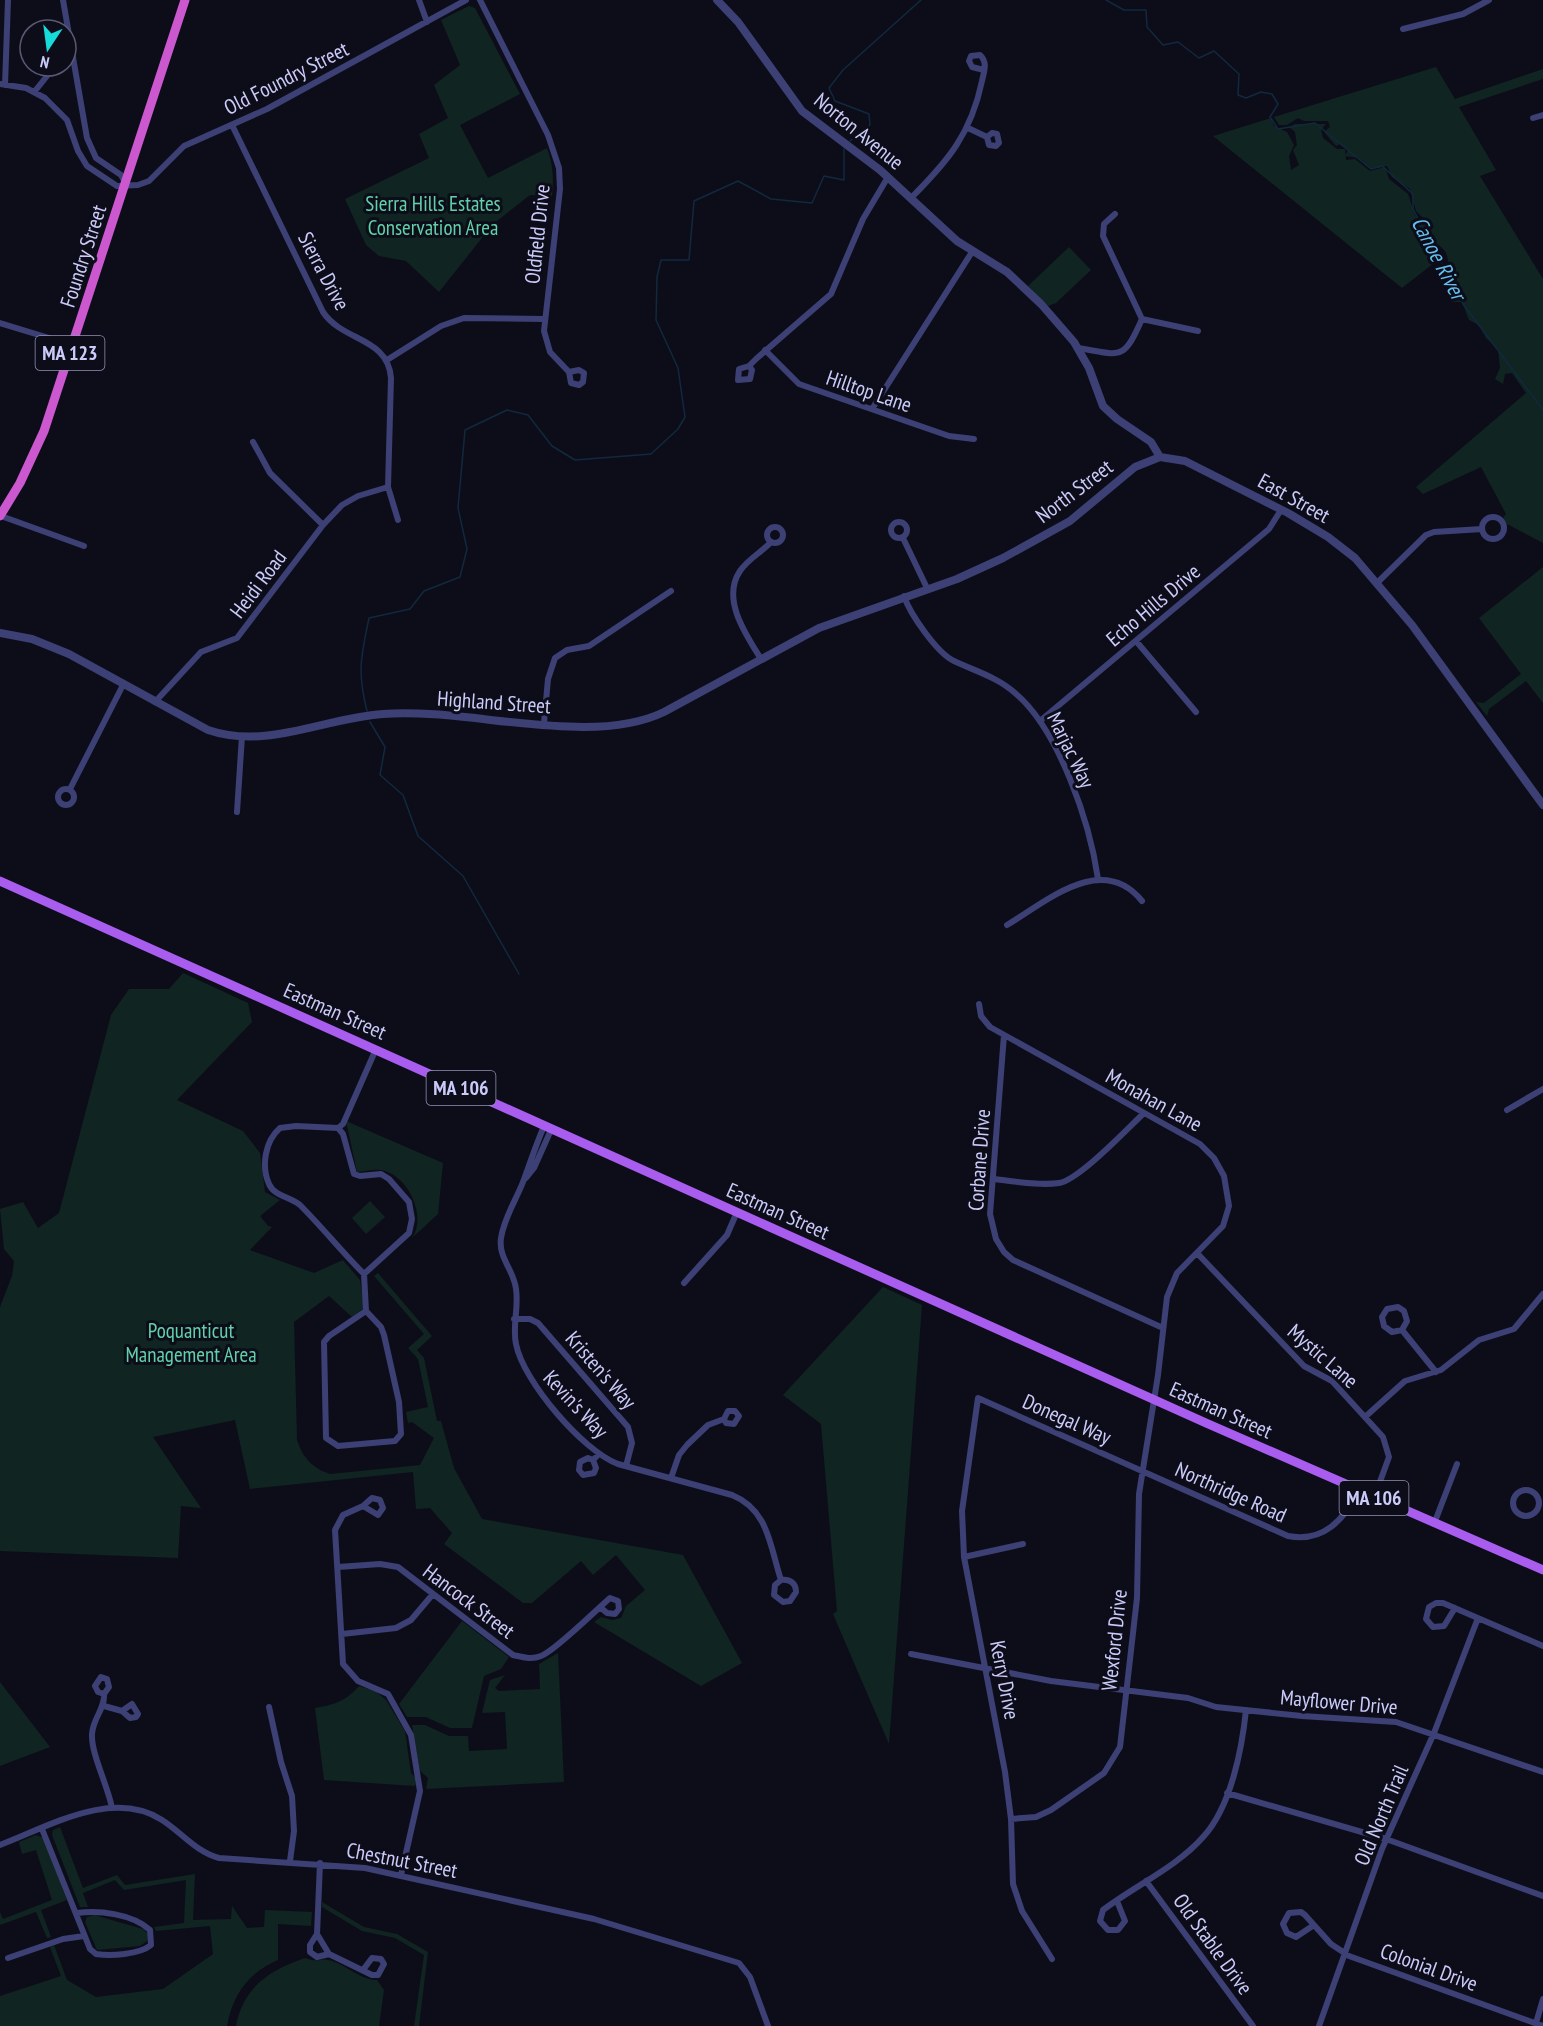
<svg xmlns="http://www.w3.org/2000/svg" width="1543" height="2026" viewBox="0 0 1543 2026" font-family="'PT Sans Narrow',sans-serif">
<rect width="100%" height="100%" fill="#0d0d1a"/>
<path fill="#102421" d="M469,6l6,2 45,86 -60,31 28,53 59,-30c6,16 7,31 5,48l-22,-1 -37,29 -54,68 -33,-31 -27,-5 -13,-11 -21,-46 84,-41 -10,-24 29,-16 -14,-33 26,-20 -19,-45z
M1436,67l19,32 88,-30v10l-84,28 37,63 -16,6 63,103v264l-36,-19 -4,-6 3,-4 -25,-47 -58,27 -7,-7 110,-94 -14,-20 -7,1 -2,10 -8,-5 5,-11 -2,-19 -12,-11 -7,-13 -10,-5 -7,-18h-11l3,-29 -4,-3c-3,-10 -1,-19 -12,-25l-11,2 1,-14 5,-5 -17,-17 -6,-22 -18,-12 -5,-11 -16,3 -12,-11 -14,-2 3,-6 -8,-6 -4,2 -12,-14 6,-5 -2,-6h-24l-6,-3 -11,7h-8l-5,-8z
M1271,118l3,8 13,6 7,13 -5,11 2,14 8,-5 -6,-15 4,-5 -2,-13 -6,-5 6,-3h31l-5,6 2,8 14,11h8l1,11 9,-1 15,12 15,-4 4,12 19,15 7,21 13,11 -5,22 3,3 11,-2 6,7 -41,32 -189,-152z
M1069,247l22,23 -35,33 -8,3 -20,-20z
M1543,567v136l-17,-22 -37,28 -2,7 -11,-14 8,1 37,-29 -42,-56z
M183,973l65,30 4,19 -75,78 66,31 17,22 5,39 15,8 -20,16 8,10 4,1 -22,23 64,23 29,-13 17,20 4,28 -12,9 -23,-21 -35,26 3,118c6,18 15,28 33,34l90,-9 14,-27 -22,-16 -4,1 -2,-11 22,-5 -10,-48 -10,-11 16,-14 -50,-58 4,-3 54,63 -15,14 7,8 13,63h4l13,47 28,51 201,36 59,108 -41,23 -107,-64 7,-5 11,3 9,-2 5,-12 19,-16 -29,-35 -23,20 -12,-14 -49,42h-9l-79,-59 8,-11 -22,-25 -14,1 -3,-37 -163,17 -15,-69 -82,17 48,71 -20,-2 -3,52 -178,-7v-244l12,-31 2,-15 -10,-12 -4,-40 23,-7 15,26 21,-15 52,-198 18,-26h40z
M346,1121l97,42 -5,51 -26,24c15,-21 -3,-60 -27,-67 -9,-3 -19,0 -28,1z
M370,1201l15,16 -19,17 -14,-16z
M883,1287l39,18 -33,439 -56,-130 4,-3 -16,-187 -38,-29z
M462,1621l47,36 -8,12 -17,7 -12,52h-22l-24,-11h-19l-8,-13z
M558,1653l6,129 -138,7 2,-11 -8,-7 -8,-46h13l24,11h19l1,15 38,-2 -2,-37 -23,1 8,-33 15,-5 -10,13 4,3 41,-2 -1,-25z
M0,1682l50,65 -50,19z
M359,1686l16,5 11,9 19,31 6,42 6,6 -2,7 -91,-6 -9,-72c19,-3 31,-7 44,-22z
M60,1827l23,61 34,-13 8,10 70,-11 -2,46 38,-1 1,-13 15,22 17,-1 1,-17 47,2 -1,14 -33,-2v36c-30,13 -45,34 -51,66h-227v-30l61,-20 -11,-29 4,-2 13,35 29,17 67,-8 50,-35 -3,-28 -54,5 -2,-4 30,-4 2,-43 -62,10 -9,-10 -32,13 5,14h-8l-28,-72 1,-5z
M36,1835l8,3 23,62 -26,10 10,27 -4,1 -11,-26 -36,13v-13l3,7 49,-19 -16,-50 -14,4 -3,-12z
M322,1902l42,25 33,7 31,18 -9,74h-5l10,-71 -29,-17 -33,-7 -40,-24z
M94,1915l49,14 5,5 -1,7 -7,5 -43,4 -12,-28 2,-5z
M305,1958c12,5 14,0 23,2 17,3 31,20 49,20l7,10 -5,36h-143c7,-39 34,-56 69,-68z"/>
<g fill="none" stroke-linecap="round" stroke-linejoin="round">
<path stroke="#11293e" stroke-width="1.5" d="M1106,0l18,10h22l1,17 16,18 15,-3 21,16 15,-7 25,23 -1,21 8,3 15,-6 11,2 6,10 -8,13 8,12 37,-6 56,46 11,-3 31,28v15l50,95 80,106
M850,141l20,-16 -1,-11 -34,-13 -6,-13 14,-18 78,-70
M367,711c-10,-40 -6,-54 2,-93l41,-9 14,-18 36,-14 7,-28 -9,-41 7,-78 42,-20 21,5 24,31 23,14 76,-6 27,-25 7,-12 -7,-49 -22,-48 1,-43 4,-17h28l5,-59 44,-20 33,18 41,4 12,-27 20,4v-31
M370,722l15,25 -5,28 23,20 15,41 45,40 56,98"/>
<path stroke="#3c4075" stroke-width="6" d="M63,0l24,138 9,20 25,17 5,9
M419,0l8,22
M480,0l68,135 11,33 1,21 -16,142 6,21 19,20 2,11 8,2 4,-3 1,-9 -5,-3 -10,2
M1403,29l60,-15 26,-14
M0,84l26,4 19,10 22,22 11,31 9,15 30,20 21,-1 11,-4 35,-35 83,-37 199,-109
M5,85l3,-85
M35,91l20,-25
M1533,118l10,-3
M232,125l91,187c20,30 65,25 68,66l-3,109 10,33
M968,128l19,9 2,8 7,1 3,-3 -2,-9 -5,-1 -5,4
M911,198c37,-37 60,-64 71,-117 2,-9 6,-19 -2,-26l-9,1 -2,5 3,6 12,3
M1115,214l-11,10 -1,12 39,83 56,12
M0,323l72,22
M1078,348c43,7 45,14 64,-29
M765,350l34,34 150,52 25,3
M387,360l54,-34 23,-8 79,1
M749,366l-10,3 -1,11 12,-1 2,-9 -3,-4 7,-7 75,-65 32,-75 25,-42
M872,409l100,-157
M253,442l17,31 53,52
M1,516l83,30
M1482 528a11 11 0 1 1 22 0a11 11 0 1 1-22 0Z
M891 530a8 8 0 1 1 16 0a8 8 0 1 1-16 0Z
M767 535a8 8 0 1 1 16 0a8 8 0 1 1-16 0Z
M903,538l24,50
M1378,582l48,-47 8,-3 48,-3
M904,596c6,18 33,57 50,65 21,10 43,16 61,32 44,37 75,130 83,186
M1136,641l60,71
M761,659c-15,-24 -40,-60 -21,-88 8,-12 22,-19 31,-29
M155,702l46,-50 36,-14 86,-113 19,-20 16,-9 30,-9
M1040,721l229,-192 12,-19
M544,723l4,-44 7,-21 12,-8 22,-4 82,-55
M58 797a8 8 0 1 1 16 0a8 8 0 1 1-16 0Z
M70,789l53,-104
M237,812l5,-76
M1007,925c40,-24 95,-73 135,-24
M979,1004l2,12 9,11 210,117 14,14 10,18 5,30 -6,20 -46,47 -10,24 -9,78 -19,119 -2,104 -17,149 -16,26 -53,37 -15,7 -25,2
M1004,1035l-14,179 6,25 8,13 9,8 150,68
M1507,1110l36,-21
M544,1126c-8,19 -14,37 -21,56 -7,18 -19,36 -22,56 -3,20 13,32 15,51 3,19 -4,37 0,55 7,37 67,107 102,120l114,31c37,15 38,52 49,85 9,-1 15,3 15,12l-6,9 -7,1 -9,-7 1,-10 6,-5
M338,1128l-42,-2 -16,2c-15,13 -19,38 -11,56 5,12 22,13 31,21 22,22 42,47 64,69
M338,1128l5,6 11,40 6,2 21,-2 8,5 20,23 3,17 -3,14 -45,41
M338,1128l5,-4 33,-75
M526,1178l8,-10 17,-38
M993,1179c21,2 45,7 66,4 20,-3 68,-54 85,-70
M1197,1253l107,113 28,15 51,56 6,20 -15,41
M364,1274l2,37 -37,25 -5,6 2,96 12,8 57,-5 6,-7 -2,-32 -15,-67 -3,-8 -15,-16
M684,1283l43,-48 10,-23
M514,1319h16l8,4 90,104 4,16 -6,23
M1402,1330l5,-9 -3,-10 -6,-4 -11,2 -5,8 2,9 8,6 10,-2 34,42
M1365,1417l40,-36 36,-11 38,-30 35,-11 29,-35
M593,1460l-5,-2 -8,4 -1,8 4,5 11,-2 2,-5 -3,-8 6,-6
M671,1478l8,-23 8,-10 21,-20 16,-6 4,-8h7l4,5 -5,8 -8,-1 -2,-4
M1513 1503a13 13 0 1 1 26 0a13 13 0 1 1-26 0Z
M363,1506l9,-8 8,2 3,8 -5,7 -15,-9 -20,9 -8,15 8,134 15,17 30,13 23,41 9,56 -19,84
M1434,1524l23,-60
M964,1557l59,-13
M338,1567l42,-3 18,3 115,88c10,2 18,5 28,1 14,-5 55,-46 69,-58l8,3 1,8 -4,5 -8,-1 -7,-6
M1455,1608l-11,18 -11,1 -7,-8 3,-12 7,-4h7l100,43
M342,1634l54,-6 15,-8 22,-26
M911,1654l140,27 137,17 28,9 86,9 94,6 147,50
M104,1694l-6,-2 -3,-6 6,-9 6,2 2,8 -5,7c1,15 -11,24 -12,40 -1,20 16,52 20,74
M104,1706l18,5 8,7 6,-1 2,-3 -6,-10 -10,7
M269,1707l12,55 11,34 2,35 -4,30
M1227,1793l159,46 157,57
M42,1829l48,120 6,5c14,2 43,1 55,-9l-1,-15c-17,-16 -51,-20 -73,-17
M0,1845c48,-18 112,-57 162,-25 19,12 34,32 57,38l146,10 229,51 145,44 11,14 18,49
M1146,1881l107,145
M1117,1901l8,20 -7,9h-10l-8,-9 3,-11c33,-25 74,-43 101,-74 27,-30 38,-87 42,-126
M1314,1925l-18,12 -9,-4 -4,-9 6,-11 12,-1 4,3 26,29 18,12 194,70
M317,1934l12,20 -12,3 -7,-5v-7l7,-11 3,-71
M329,1954l43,21h6l6,-11 -3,-5 -9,-1 -9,12
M8,1958l55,-19 21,-3
M1052,1959l-30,-48 -9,-27 -2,-65 -6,-47 -41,-215 -2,-46 16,-113 310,138c36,7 56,-17 71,-45
M1536,2023l7,-24
M1319,2026l63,-177 52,-116 44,-115"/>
<path stroke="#3c4075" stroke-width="8" d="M717,0l21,22 64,89 78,59 77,71 50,31 34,32 33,38 15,26 14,38 14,13 34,23 9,15 25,4 103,52 40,24 27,21 57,67 131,180
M0,633l32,6 37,15 139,76c59,20 116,-12 175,-16 84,-7 207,34 281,-2l155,-84 138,-49 46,-21 67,-37 65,-54 25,-10"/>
<path stroke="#a85def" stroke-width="9" d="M0,881l1206,542 337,147"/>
<path stroke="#cb58ce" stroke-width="9" d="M0,516l20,-33 24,-52 141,-431"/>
</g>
<g text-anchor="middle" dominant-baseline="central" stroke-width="6" stroke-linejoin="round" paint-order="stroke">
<g fill="#0d0d1a" stroke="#9292b7" stroke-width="1.5">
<rect x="35.5" y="336" width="69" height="34" rx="4.5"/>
<rect x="426.5" y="1071" width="69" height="34" rx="4.5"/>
<rect x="1339.5" y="1481" width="69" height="34" rx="4.5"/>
</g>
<g font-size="20" font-weight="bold" fill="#cbcbfa">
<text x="70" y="353">MA 123</text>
<text x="461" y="1088">MA 106</text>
<text x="1374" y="1498">MA 106</text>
</g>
<g font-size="21" fill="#cbcbfa" stroke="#0d0d1a">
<text transform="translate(286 78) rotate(-27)">Old Foundry Street</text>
<text transform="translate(859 131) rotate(39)">Norton Avenue</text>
<text transform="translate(537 234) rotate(-84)">Oldfield Drive</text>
<text transform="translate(83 256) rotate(-72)">Foundry Street</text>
<text transform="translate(324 271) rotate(62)">Sierra Drive</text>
<text transform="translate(869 391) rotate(19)">Hilltop Lane</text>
<text transform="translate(1074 491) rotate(-37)">North Street</text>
<text transform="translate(1294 498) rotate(29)">East Street</text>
<text transform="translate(258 584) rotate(-53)">Heidi Road</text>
<text transform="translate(1153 605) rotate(-40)">Echo Hills Drive</text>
<text transform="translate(494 702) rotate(4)">Highland Street</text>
<text transform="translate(1071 750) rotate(64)">Marjac Way</text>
<text transform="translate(335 1011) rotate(24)">Eastman Street</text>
<text transform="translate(1154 1100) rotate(29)">Monahan Lane</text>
<text transform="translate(979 1160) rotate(-86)">Corbane Drive</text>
<text transform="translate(778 1211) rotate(24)">Eastman Street</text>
<text transform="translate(1323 1356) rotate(41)">Mystic Lane</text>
<text transform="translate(601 1370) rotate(49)">Kristen's Way</text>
<text transform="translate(576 1404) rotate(47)">Kevin's Way</text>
<text transform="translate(1221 1410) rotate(24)">Eastman Street</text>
<text transform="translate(1067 1419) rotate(24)">Donegal Way</text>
<text transform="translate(1231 1492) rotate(24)">Northridge Road</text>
<text transform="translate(469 1601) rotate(37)">Hancock Street</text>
<text transform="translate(1114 1640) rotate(-84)">Wexford Drive</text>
<text transform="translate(1005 1680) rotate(79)">Kerry Drive</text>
<text transform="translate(1339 1702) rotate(5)">Mayflower Drive</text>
<text transform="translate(1381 1815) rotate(-67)">Old North Trail</text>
<text transform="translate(402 1860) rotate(11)">Chestnut Street</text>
<text transform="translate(1213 1944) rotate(54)">Old Stable Drive</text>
<text transform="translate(1429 1967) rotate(20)">Colonial Drive</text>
</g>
<g font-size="21" fill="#60d1a8" stroke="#0d0d1a">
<text x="433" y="203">Sierra Hills Estates<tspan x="433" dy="24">Conservation Area</tspan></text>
<text x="191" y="1330">Poquanticut<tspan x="191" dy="24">Management Area</tspan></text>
</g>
<g font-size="22" font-style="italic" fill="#63beef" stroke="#0d0d1a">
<text transform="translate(1439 258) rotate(62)">Canoe River</text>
</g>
</g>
<g transform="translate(48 48) rotate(193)"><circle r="28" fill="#0d0d1a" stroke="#595974" stroke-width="1.5"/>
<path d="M0-4.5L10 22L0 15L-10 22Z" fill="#16dbd9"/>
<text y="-9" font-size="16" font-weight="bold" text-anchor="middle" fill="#cbcbfa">N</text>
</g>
</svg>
